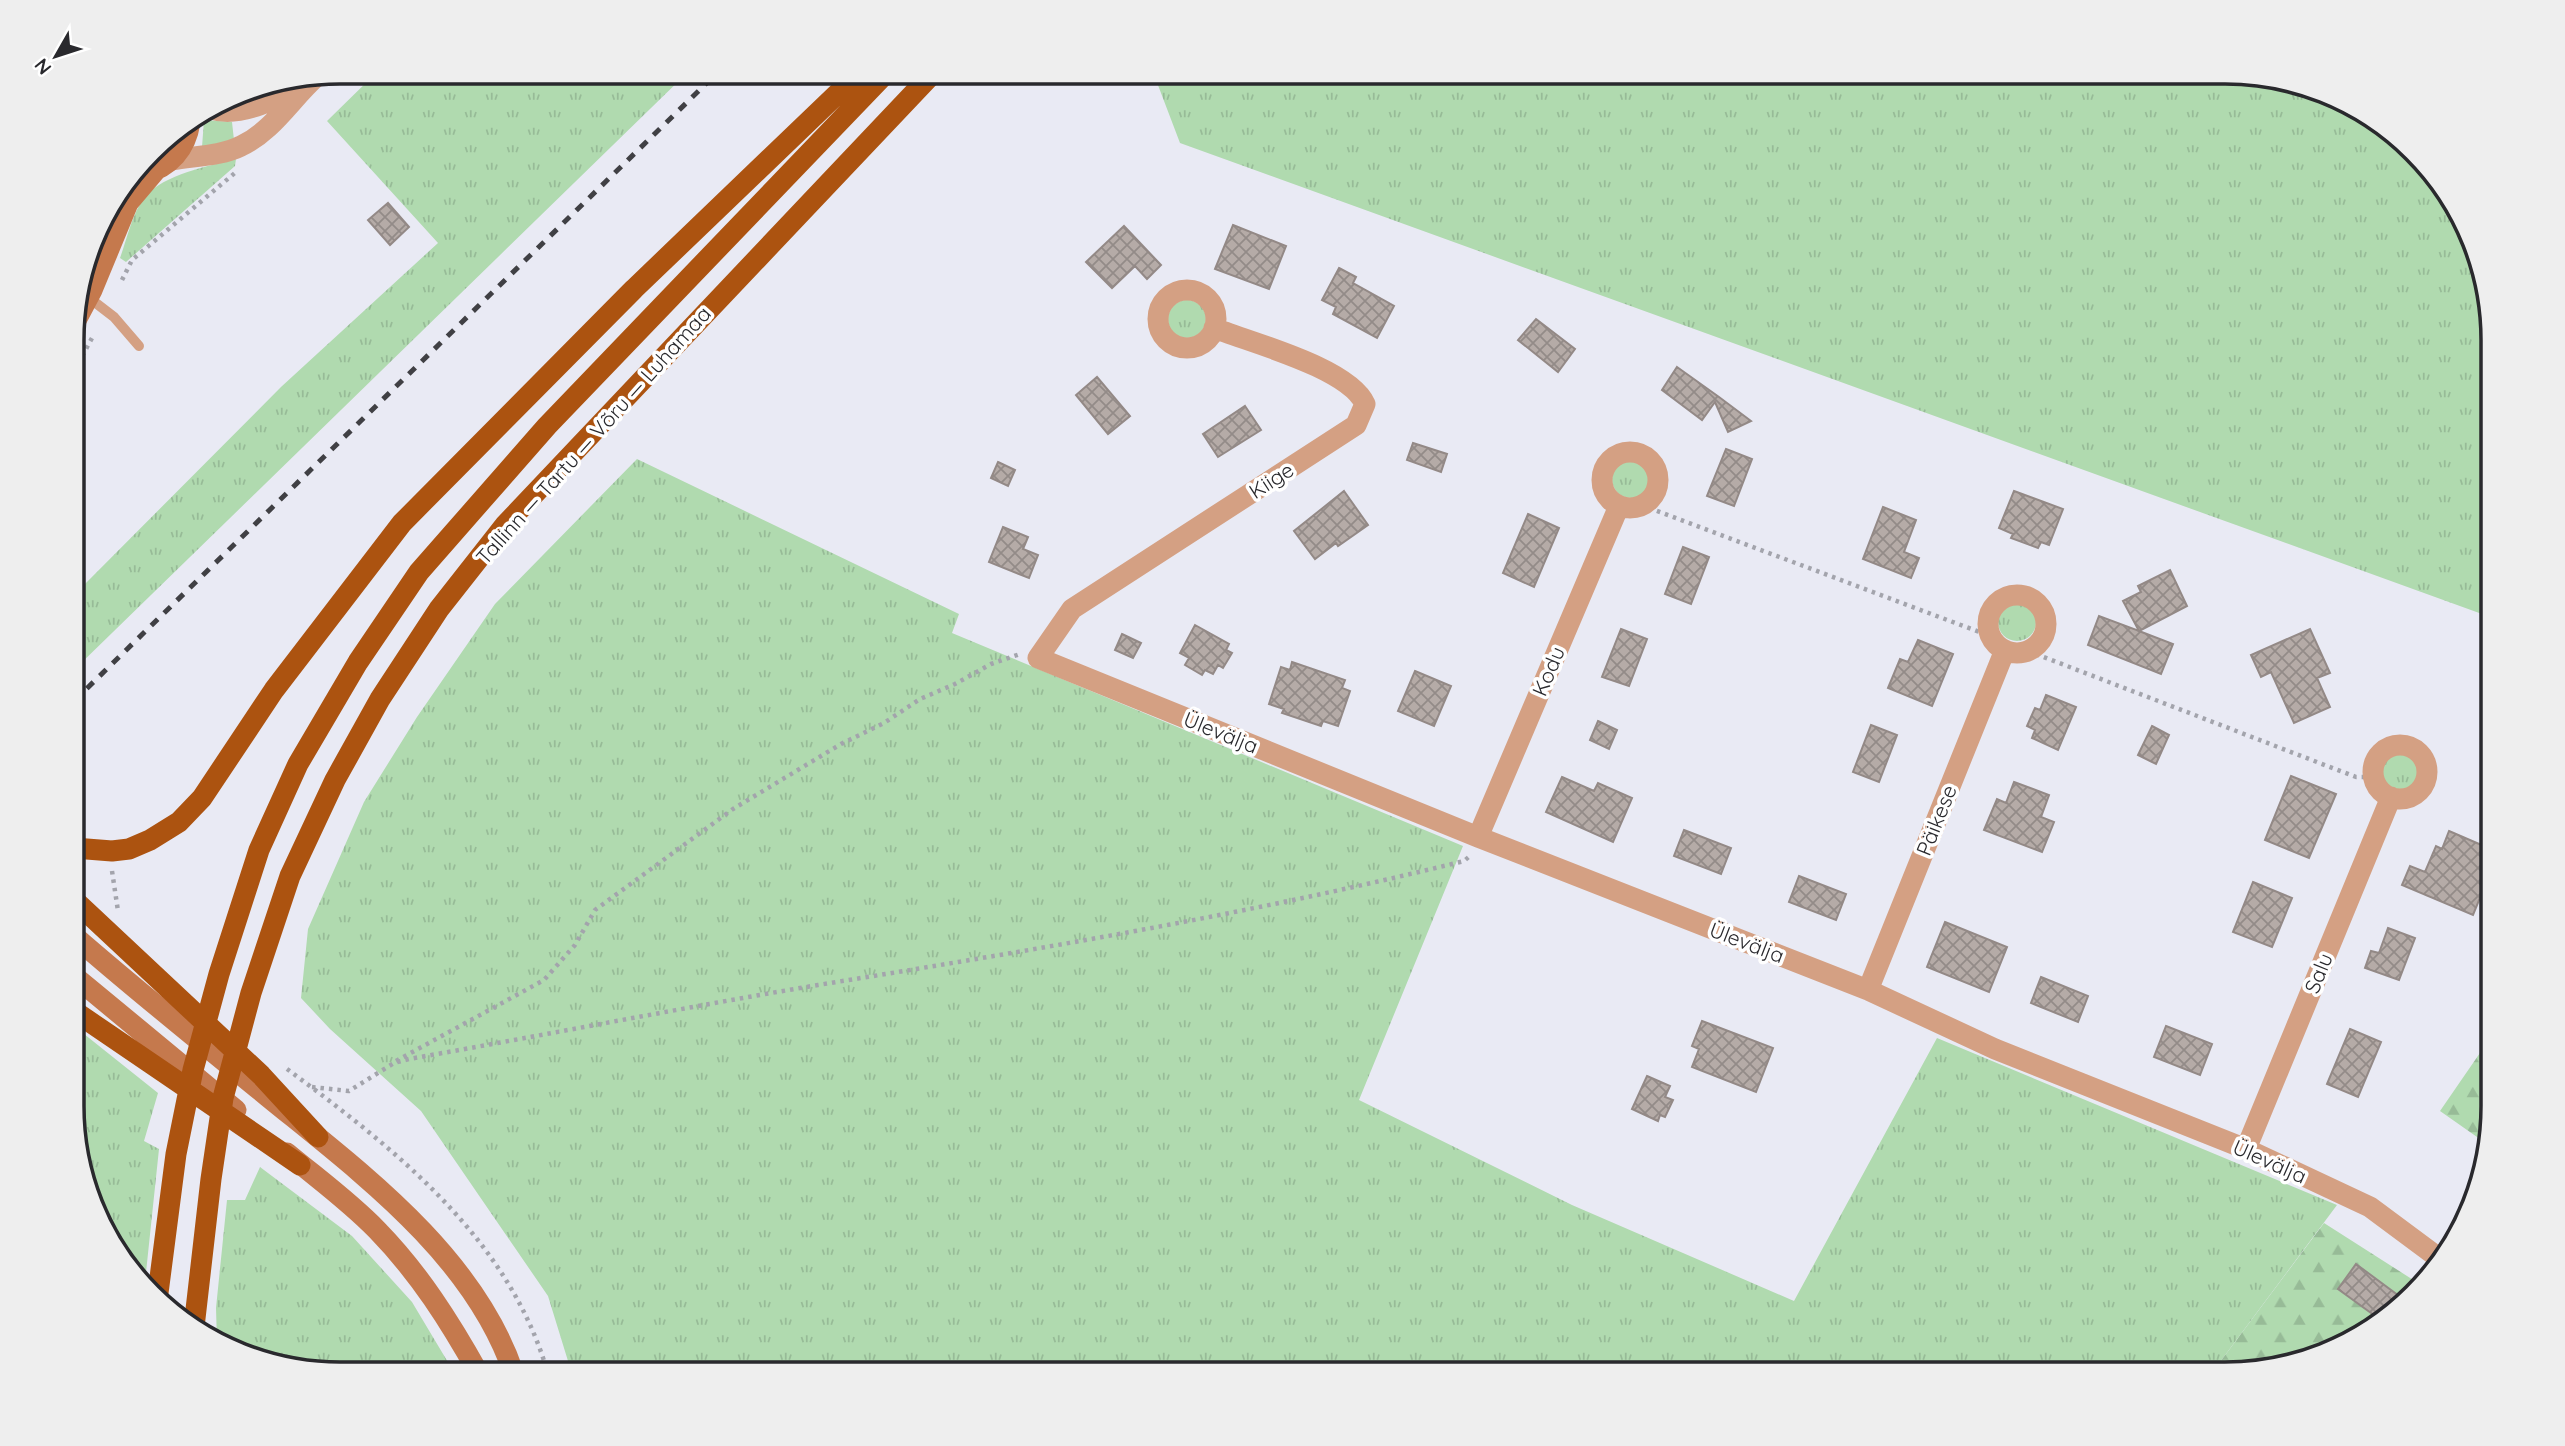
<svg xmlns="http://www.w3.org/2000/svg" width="2565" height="1446" viewBox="0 0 2565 1446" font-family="Quicksand,sans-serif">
<defs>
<pattern id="grass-tufts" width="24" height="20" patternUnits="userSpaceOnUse" patternTransform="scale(1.75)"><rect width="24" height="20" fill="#b0daaf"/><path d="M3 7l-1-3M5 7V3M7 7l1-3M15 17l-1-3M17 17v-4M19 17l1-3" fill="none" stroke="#97bb97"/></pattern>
<pattern id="forest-firs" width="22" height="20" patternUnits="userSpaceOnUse" patternTransform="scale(1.75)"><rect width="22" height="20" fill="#b0daaf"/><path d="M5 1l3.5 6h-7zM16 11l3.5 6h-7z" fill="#97bb97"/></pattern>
<pattern id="building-cross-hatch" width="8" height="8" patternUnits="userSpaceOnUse" patternTransform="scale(1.75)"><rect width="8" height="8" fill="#b5aba7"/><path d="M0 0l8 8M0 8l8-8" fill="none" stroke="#938b88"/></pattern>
</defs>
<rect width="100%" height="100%" fill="#e9eaf4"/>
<path fill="url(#grass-tufts)" d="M377,72h311l-614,598v-82h7l200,-201 157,-144 -111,-122z
M1153,72h1073l69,9 64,26 89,84 31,63 14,68v296l-1313,-475z
M204,120l28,2 2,18 -32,7z
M236,159l-1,7 -109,96 -6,-4c7,-19 12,-45 25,-61 19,-23 64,-31 91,-38z
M1168 319a19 19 0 1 1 38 0a19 19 0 1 1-38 0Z
M637,459l322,155 -7,19 511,213 -104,254 213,105 222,96 143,-263 400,167 -126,169h-1639l-24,-78 -127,-185 -91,-82 -29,-31 7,-69 56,-127 53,-85 78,-113z
M1612 479a19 19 0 1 1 38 0a19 19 0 1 1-38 0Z
M1998 622a19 19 0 1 1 38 0a19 19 0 1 1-38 0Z
M2381 772a19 19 0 1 1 38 0a19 19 0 1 1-38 0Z
M74,1026l84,67 -14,48 15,8 -14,133 -28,-26 -43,-115z
M260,1167l92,69 60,66 43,72h-116l-68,-9 -54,-22 -1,-35 11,-108h18z"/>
<path fill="url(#forest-firs)" d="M2493,1034v90l-6,20 -47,-33z
M2324,1223l94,60c-14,14 -29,36 -45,47 -46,30 -107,44 -162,44z"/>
<path fill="url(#building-cross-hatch)" stroke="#938986" stroke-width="2" d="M388,203l21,24 -19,18 -22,-25z
M1233,225l53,21 -17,43 -54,-20z
M1124,226l37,39 -14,14 -12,-13 -23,22 -26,-26z
M1339,268l17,9 -3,6 41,23 -17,32 -44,-24 3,-7 -14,-7z
M1536,319l39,30 -17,23 -40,-32z
M1677,367l42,30 32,24 -23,11 -13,-30 -13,18 -40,-30z
M1097,377l33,39 -22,18 -32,-39z
M1245,406l16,24 -43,27 -15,-23z
M1413,443l34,11 -6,18 -34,-12z
M1726,449l26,10 -18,47 -27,-10z
M998,462l17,8 -7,16 -17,-8z
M1344,491l24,34 -30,21 -2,-3 -21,16 -21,-28z
M2014,491l49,18 -14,36 -8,-3 -3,6 -27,-10 2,-4 -14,-6z
M1883,507l33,13 -12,32 15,6 -8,20 -48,-19z
M1528,514l31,14 -25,59 -31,-14z
M1003,527l25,10 -5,12 15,6 -9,23 -40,-16z
M1683,547l26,10 -18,47 -26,-10z
M2170,570l17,36 -48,25 34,13 -12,30 -73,-29 11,-29 40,15 -16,-30 18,-9 -3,-6z
M1195,625l34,19 -3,6 6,3 -9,15 -5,-3 -5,9 -8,-4 -3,5 -17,-10 4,-7 -9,-5z
M1621,629l26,10 -18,47 -27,-9z
M2310,629l20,44 -13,5 13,29 -36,16 -23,-51 -10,5 -10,-22z
M1122,634l19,9 -8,15 -18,-8z
M1918,640l35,14 -21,52 -44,-18 12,-29 8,3z
M1292,662l53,18 -3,8 8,3 -12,35 -15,-5 -2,5 -39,-13 2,-4 -15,-5 12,-37 9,3z
M1415,671l36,15 -17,40 -36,-15z
M2046,695l30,12 -18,43 -26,-12 3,-8 -8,-4 8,-18 5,2z
M1598,721l19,9 -8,19 -19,-9z
M1871,725l26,10 -18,47 -26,-10z
M2152,726l17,9 -13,29 -18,-9z
M2291,776l45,18 -27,64 -44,-18z
M1562,777l32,14 4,-8 34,15 -19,44 -67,-30z
M2014,782l35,13 -8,22 13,5 -12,30 -58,-22 13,-31 9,4z
M1684,830l47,18 -10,26 -47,-18z
M2449,831l44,19v16l-20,49 -71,-30 8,-19 15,6 11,-26 6,3z
M1799,876l47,18 -10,26 -47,-18z
M2253,882l39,16 -20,49 -39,-15z
M1945,922l62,25 -18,45 -62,-25z
M2388,928l27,10 -16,42 -34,-12 6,-17 8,2z
M2041,977l47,19 -10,26 -47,-19z
M1702,1021l71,27 -17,44 -64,-25 7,-18 -7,-3z
M2166,1026l46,18 -12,31 -46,-18z
M2350,1029l31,13 -23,55 -31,-13z
M1647,1076l23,10 -5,11 8,3 -8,17 -5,-2 -2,6 -26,-12z
M2356,1264l47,35 -21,22 -44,-32z"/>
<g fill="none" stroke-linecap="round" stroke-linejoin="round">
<path stroke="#a3a4ac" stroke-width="4.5" stroke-dasharray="3.5 5" stroke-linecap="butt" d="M122,280l10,-20 104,-88
M74,371l18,-33
M1641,505l349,131
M2028,651l328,126h17
M112,871l6,40
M396,1061l148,-81 31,-35 20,-35 138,-101 108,-65 43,-21 36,-24 35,-15 36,-20 29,-10
M287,1069c108,80 223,170 261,305
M312,1087l37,4 45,-28 15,-4c136,-24 272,-51 409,-74 216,-35 433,-71 646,-124l7,-6"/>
<path stroke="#d4a083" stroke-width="10" d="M88,297l26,20 25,29"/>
<path stroke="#d4a083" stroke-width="21" d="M1158 319a29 29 0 1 1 58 0a29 29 0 1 1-58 0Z
M1214,328c38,15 135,40 151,76l-9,21 -284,184 -34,49 440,179 390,153 127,59 251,100 124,58 70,52
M1602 480a28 28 0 1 1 56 0a28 28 0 1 1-56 0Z
M1988 624a29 29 0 1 1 58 0a29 29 0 1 1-58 0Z
M2373 772a27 27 0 1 1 54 0a27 27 0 1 1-54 0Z
M1478,837l141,-331
M1868,990l137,-340
M2246,1149l145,-352"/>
<path stroke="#d4a083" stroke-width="21" d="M211,109c28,9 63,-9 88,-22
M172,160c22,-4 49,-4 69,-14 32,-15 50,-47 76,-70"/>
<path stroke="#c5794d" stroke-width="21" d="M144,174c26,-7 42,-25 46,-52
M74,324l18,-34 36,-87 28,-33
M74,936c63,55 128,107 193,160 93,76 207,159 247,278
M74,976l162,134
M287,1153c30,25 63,49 90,77 42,43 73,92 102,144"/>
<path stroke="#ac5310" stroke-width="21" d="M74,848l38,3 17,-2 21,-9 29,-18 23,-24 72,-108 128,-167 232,-234 226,-217
M74,900l187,175 57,62
M74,1011l226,154
M158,1293l18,-139 17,-84 26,-96 40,-124 39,-86 60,-102 61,-90 128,-146 340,-354
M194,1327l17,-148 12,-81 28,-105 39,-117 45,-96 45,-81 59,-90 66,-84 429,-453"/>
<path stroke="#404044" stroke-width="5" stroke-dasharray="9 9" stroke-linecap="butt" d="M74,701l644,-629"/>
</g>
<g text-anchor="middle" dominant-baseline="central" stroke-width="7" stroke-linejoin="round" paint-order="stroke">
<g font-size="21" fill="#29292d" stroke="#fff">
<text transform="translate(593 435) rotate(-48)">Tallinn — Tartu — Võru — Luhamaa</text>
<text transform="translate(1271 480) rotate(-33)">Kiige</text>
<text transform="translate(1548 671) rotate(-67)">Kodu</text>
<text transform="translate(1221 732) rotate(22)">Ülevälja</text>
<text transform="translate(1936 820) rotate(-68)">Päikese</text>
<text transform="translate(1747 942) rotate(21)">Ülevälja</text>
<text transform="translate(2318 973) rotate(-68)">Salu</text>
<text transform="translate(2270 1161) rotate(24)">Ülevälja</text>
</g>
</g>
<path d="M0 0H2565V1446H0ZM340 84H2225A256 256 0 0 1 2481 340V1106A256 256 0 0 1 2225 1362H340A256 256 0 0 1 84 1106V340A256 256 0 0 1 340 84Z" fill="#eee" fill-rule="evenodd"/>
<path fill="none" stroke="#29292d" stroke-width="3.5" d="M340 84H2225A256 256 0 0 1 2481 340V1106A256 256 0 0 1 2225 1362H340A256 256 0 0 1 84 1106V340A256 256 0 0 1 340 84Z"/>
<g transform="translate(56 56) rotate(231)" stroke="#ffffff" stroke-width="5" paint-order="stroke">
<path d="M0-5L12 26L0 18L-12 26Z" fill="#29292d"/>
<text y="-10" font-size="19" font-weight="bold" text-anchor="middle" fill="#29292d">N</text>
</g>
</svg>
